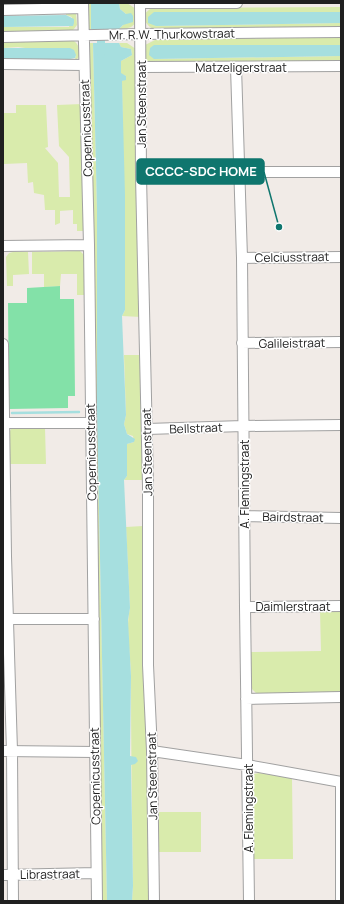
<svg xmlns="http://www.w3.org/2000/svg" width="344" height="904" viewBox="0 0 344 904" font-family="Manrope,sans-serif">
<rect width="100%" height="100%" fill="#f1ebe7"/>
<path fill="#d9ebac" d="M87,3h4v26h-4z
M119,3h8l9,6c0,16 0,19 -17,20l4,-4 3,-11 -6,-5z
M341,7v5h-77l-108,14 185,-3v5l-185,2c-12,-4 -17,-17 -3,-22z
M73,12l3,2 1,11 -3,4 -4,3 -67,1v-6h66l3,-10 -6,-2v-2z
M341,37v8h-187v14l187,-3v6l-189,2c-10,-5 -8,-9 -7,-19l10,-5z
M70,39c8,3 10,9 10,17l-4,4 -1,-2 1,-3 -58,-8 -15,1v-7z
M88,43h5l4,167v201l10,490h-5z
M119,43h8l9,6 5,268 -19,-1 3,-6 -3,-229 4,-2v-3l-5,-2v-13l11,-6 -1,-6 -10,-2z
M82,104l4,127h-9v-7h-4v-14l-13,1v12l-5,2v-15h-10l-1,-15 -10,-2 -1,-11 -5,1 -1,-20 -23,1v-51h12v-8h30l2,42 -3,1 13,15 1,34h11l-1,-40 -10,-11 -2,-41z
M80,251l4,4 1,40h-8v-21h-16l-1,12 -16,1v-13h-12v-22z
M13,252h15l1,22 -16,1v11h-6l-1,-29 3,-4z
M124,355h18l2,125h-20l3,-4v-32l7,-2 -1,-6 -6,-2 -3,-10 2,-9z
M15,428h30l1,36h-37v-31l2,-4z
M143,526l6,323v52h-17l1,-15c-1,-70 -2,-139 -2,-208 0,-23 -6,-47 -1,-70l-4,-81z
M320,610h21v83l-83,2 -7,-7 -1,-36 71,-1z
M259,773l33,5 1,81h-41v-81l2,-4z
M159,812h42v40h-42z"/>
<path fill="#83e1a8" d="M60,286v13h14l1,97h-7v12l-59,1 -1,-106h19v-15z"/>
<path fill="#a6dfdf" d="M91,3h28l1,6 6,5 5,-1 2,3v6l-10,3 -4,4h-28z
M154,12h187v11l-185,3 -8,-3v-6z
M66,15l8,4v4l-1,3 -70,1v-11z
M93,43h26l2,4 10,2 1,6 -11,6v12l5,3v4l-4,1 3,114v115l-3,6 4,99 -2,9 3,10 8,5 -1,3 -7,2v32l-3,4 6,128 -2,12 3,56 -1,80 6,1 2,4 -3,3 -4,1 2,121 -1,15h-25l-10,-490v-201z
M154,45h187v11l-187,3 -5,-4 1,-7z
M3,48h67l4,2 2,5 -1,3 -5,1 -67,1z"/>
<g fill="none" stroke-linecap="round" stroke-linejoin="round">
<path stroke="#a6dfdf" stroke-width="2.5" d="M12,413l67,-1"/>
<path stroke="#a6dfdf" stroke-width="8" d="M101,54v-51"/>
<defs>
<path id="minor" d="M83,3l6,242 8,656
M140,3l1,173 7,310v179l4,86 2,150
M140,3h97
M3,10l80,-2
M3,37l137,-3 201,-2
M3,64l81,1
M141,67l200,-1
M236,67l6,191 3,349 4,294
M141,176l98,-4h102
M3,246l86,-1
M242,258l99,-1
M242,343l99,-1
M3,344l3,212 6,195 1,150
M3,423h88
M147,429l96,-3 98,-1
M244,516l97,2
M245,607l96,-1
M3,619h91
M246,699l95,-2
M3,751l92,1
M152,751l95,14 94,17
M341,782v119
M3,875l93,-2"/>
</defs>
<use href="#minor" stroke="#a1a1a1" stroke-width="12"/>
<use href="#minor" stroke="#fff" stroke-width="10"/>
</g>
<g text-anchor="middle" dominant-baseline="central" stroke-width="3" stroke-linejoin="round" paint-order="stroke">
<g font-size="12" fill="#202020" stroke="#fff">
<text transform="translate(172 34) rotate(-1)">Mr. R.W. Thurkowstraat</text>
<text x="241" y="67">Matzeligerstraat</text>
<text transform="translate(141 104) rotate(-90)">Jan Steenstraat</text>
<text transform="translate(86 128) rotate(-92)">Copernicusstraat</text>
<text transform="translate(292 257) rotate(-1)">Celciusstraat</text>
<text transform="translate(292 343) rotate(-1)">Galileistraat</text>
<text transform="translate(196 428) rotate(-2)">Bellstraat</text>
<text transform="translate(91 452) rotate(-91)">Copernicusstraat</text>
<text transform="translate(147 452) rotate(-91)">Jan Steenstraat</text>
<text transform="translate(244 484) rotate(-90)">A. Flemingstraat</text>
<text transform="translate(293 517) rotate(1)">Bairdstraat</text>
<text x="293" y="606">Daimlerstraat</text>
<text transform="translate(95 776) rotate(-91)">Copernicusstraat</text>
<text transform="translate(152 776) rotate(-91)">Jan Steenstraat</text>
<text transform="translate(248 808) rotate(-90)">A. Flemingstraat</text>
<text transform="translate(50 874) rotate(-1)">Librastraat</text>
</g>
</g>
<path fill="none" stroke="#0f766e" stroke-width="1.5" d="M279 227L264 172"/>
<circle fill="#0f766e" stroke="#fff" stroke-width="1.5" cx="279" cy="227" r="4"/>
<rect fill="#0f766e" stroke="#0f766e" stroke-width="1.5" x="137" y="159" width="127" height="25" rx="4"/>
<g font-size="13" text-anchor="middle" font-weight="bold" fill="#fff">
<text x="201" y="176">CCCC-SDC HOME</text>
</g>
<rect width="344" height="904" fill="none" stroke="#202020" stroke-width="8"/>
</svg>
